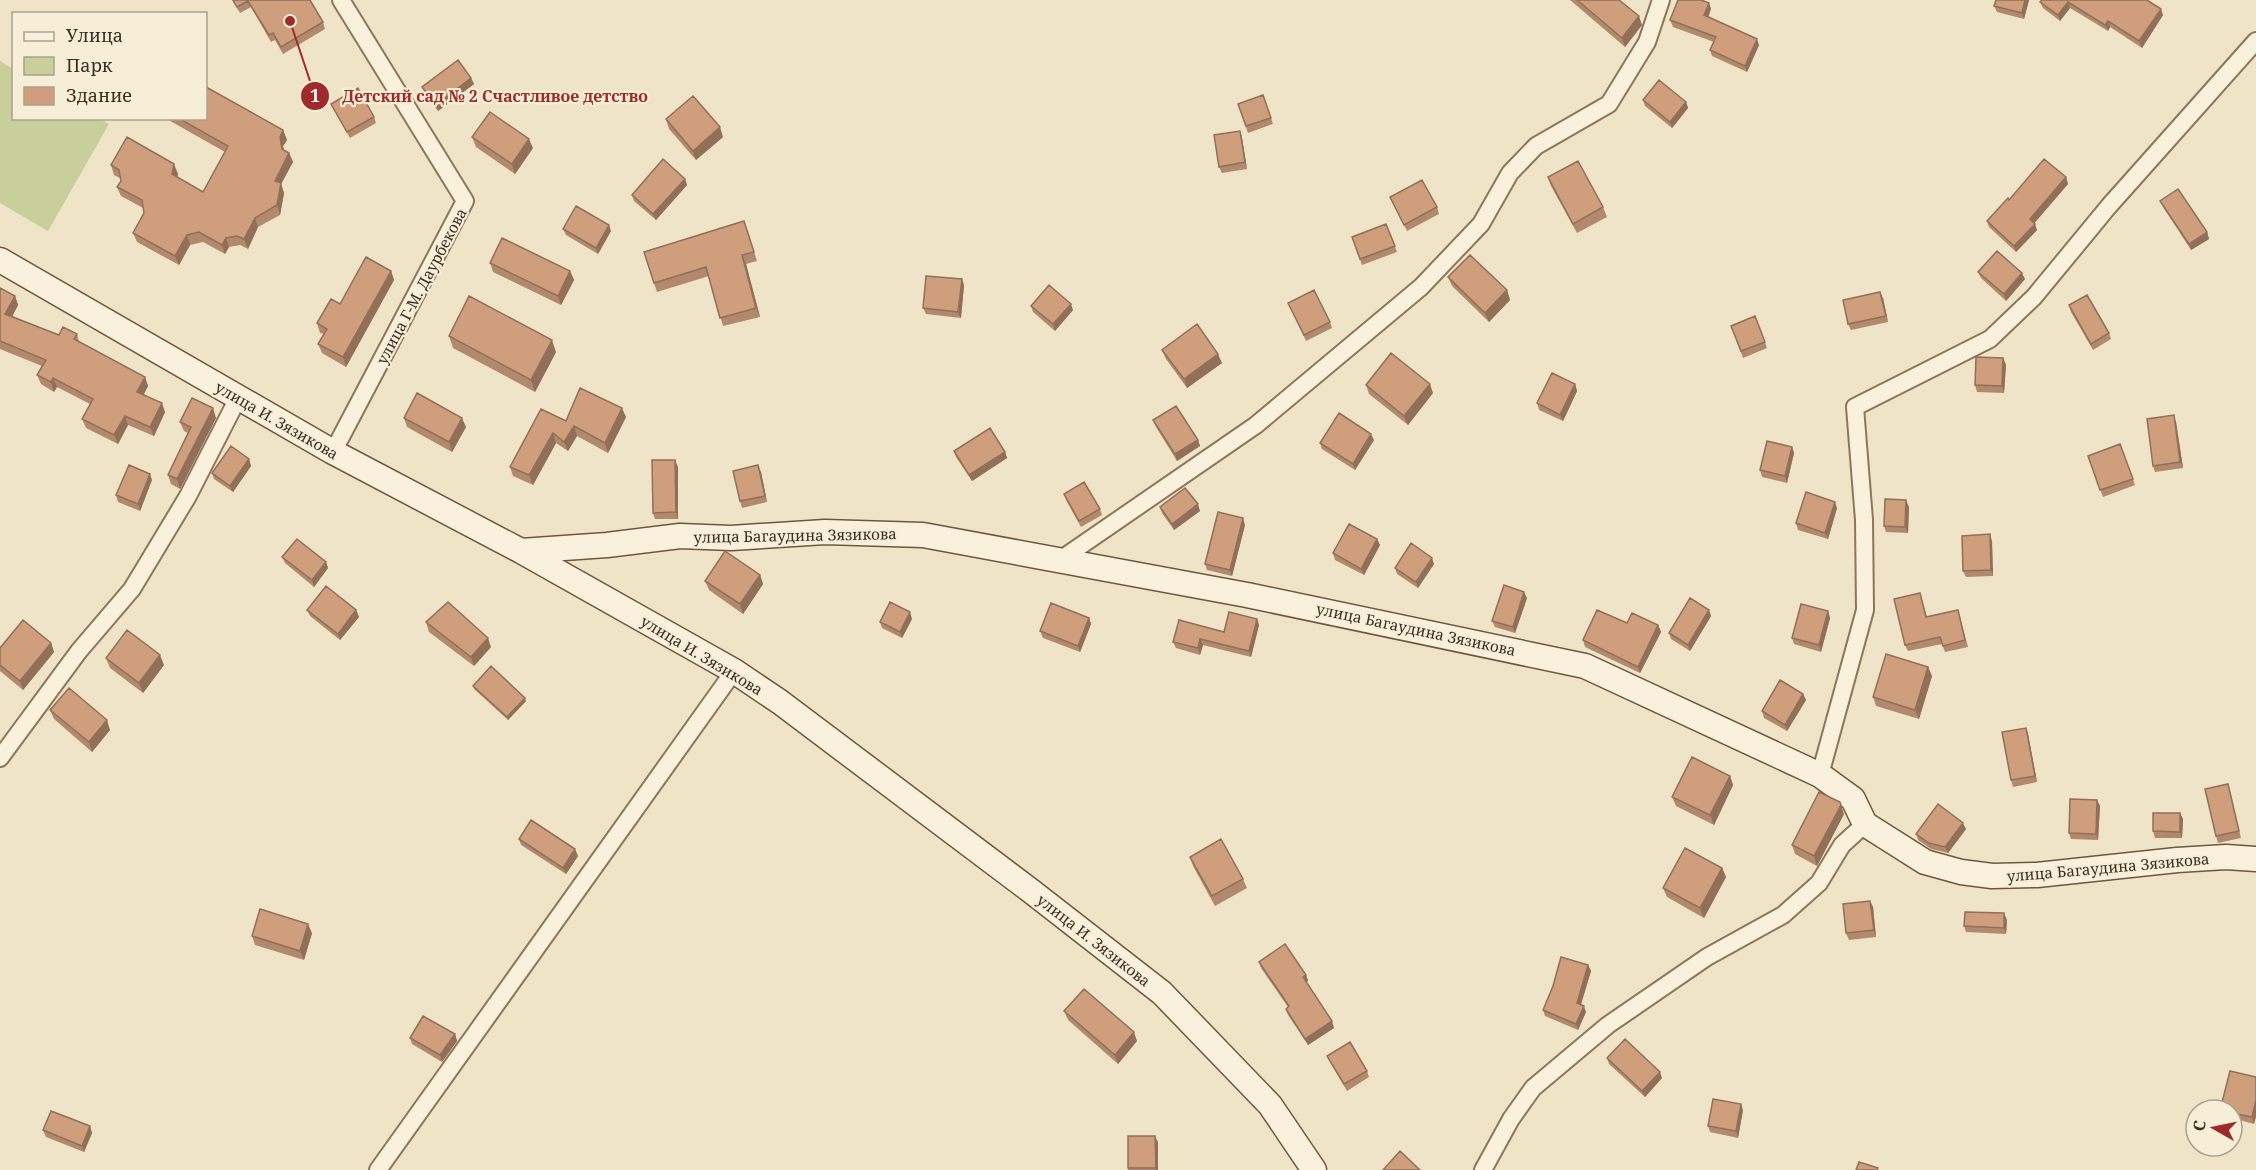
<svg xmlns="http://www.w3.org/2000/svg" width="2256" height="1170" viewBox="0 0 2256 1170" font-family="'Noto Serif',serif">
<rect width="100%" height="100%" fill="#f0e4c8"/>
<path fill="#c9cf9b" d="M0,61l13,8 1,49 86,1 9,5 -61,107 -48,-28z"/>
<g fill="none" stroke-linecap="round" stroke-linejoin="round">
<defs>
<path id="street" d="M333,452l132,-251 -124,-201
M1060,560l196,-135 165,-138 60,-63 29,-51 26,-27 73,-42 38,-62 14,-42
M0,758l79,-107 53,-62 56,-93 50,-98
M1820,775l45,-165 -1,-90 -9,-113 135,-68 44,-42 75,-91 147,-165
M378,1170l356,-499
M1483,1170l28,-51 22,-31 75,-63 99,-68 76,-42 36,-32 23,-38 23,-21"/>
<path id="secondary" d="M0,260l333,192 188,99 213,120 46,31 251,189 131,102 108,112 44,65
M521,551l86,-6 73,-9 51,2 94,-6 98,3 324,60 338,71 235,109 33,24 12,25 60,38 36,10 31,4 45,-1 140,-15 49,-3 30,2"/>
</defs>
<use href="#street" stroke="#8d765c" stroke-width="20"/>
<use href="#secondary" stroke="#6f573f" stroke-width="27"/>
<use href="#street" stroke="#faf1dc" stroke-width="16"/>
<use href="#secondary" stroke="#faf1dc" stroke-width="24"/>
</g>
<path fill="#b2896c" d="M232,0h78l13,22 2,7 -42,25 -8,-14 -4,2 -20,-35 -11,6z
M1570,0h49l23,25 -17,22z
M1996,0h33l-5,19 -27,-7 -3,-6z
M2147,0l16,15 -21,33 -32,-21 -2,4 -38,-23 -10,13 -17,-13 -3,-6z
M1709,3l2,6 -3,7 51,29 -12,27 -35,-16 -2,-6 4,-8 -41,-15 -3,-7z
M471,78l3,6 -36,27 -13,-18 -3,-6z
M1263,95l10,29 -25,9 -10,-29z
M1643,100l43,2 2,6 -16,20 -27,-22z
M331,104l43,13 2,6 -26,15 -16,-28z
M165,118h41l77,12 4,10 -4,6 1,4 5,3 4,9 -12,22 3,9 -4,22 -22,12 -10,22 -8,-4 -11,2 -4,7 -22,-12 -13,3 -11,20 -42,-23 -4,-9 11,-20 -1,-5 -22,-12 -4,-9 4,-6 -1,-3 -6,-3 -3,-10 67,9 -1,3 26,15 22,-40z
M666,119l57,18 -27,23 -27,-31z
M1240,131l2,7 5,31 -25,4 -3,-6z
M472,137l61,11 -18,26 -39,-27z
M1548,177l55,30 4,10 -30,16 -26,-47z
M2066,177l2,7 -34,39 3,7 -21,22 -27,-25 -2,-6z
M685,179l2,6 -31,35 -22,-19 -2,-6z
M1390,197l47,10 2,7 -32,17z
M2160,201l47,31 2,7 -18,11 -28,-43z
M1386,224l11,28 -35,13 -10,-28z
M563,229l48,2 -13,23 -32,-19z
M747,229l10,32 -11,3 14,53 -37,9 -14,-50 -52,16 -3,-9z
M490,263l80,8 4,9 -13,25 -68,-33z
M391,271l3,9 -48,87 -24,-14 -4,-9 6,-10 -4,-1 -3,-10z
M1978,272l47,7 -19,22 -25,-23z
M1448,277l59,13 3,10 -21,22 -37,-36z
M964,285l-3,33 -35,-4 -3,-6z
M0,288l15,8 3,9 -6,11 47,19 18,-1 2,8 66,35 3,9 -4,8 21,18 -11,24 -26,-11 -10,19 -32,-16 -4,-9 8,-15 -33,-17 -3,5 -13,-8 -4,-9 5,-9 -42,-17z
M1883,298l5,24 -37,8 -3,-6z
M1288,303l42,19 2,6 -26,13z
M2069,305l40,28 2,6 -18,11 -22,-38z
M1031,306l42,4 -18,21 -22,-19z
M1755,316l12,32 -24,10 -12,-32z
M449,336l107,16 -21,40 -82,-44z
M1162,350l60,13 -35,25 -21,-29z
M2003,358l3,7 -2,28 -27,-1 -2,-7z
M1575,384l2,7 -14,30 -24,-11 -2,-7z
M1366,385l67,8 -25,32 -39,-31z
M626,417l-18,36 -31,-17 -9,15 -12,-8 -23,42 -20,-9 -3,-9 56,-46z
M216,418l-36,71 -9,-5 -3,-9 20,-42 -4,-2 -4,-9z
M404,418l62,9 -14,25 -45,-25z
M1153,420l45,20 2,6 -23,15 -21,-34z
M2176,422l7,46 -28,4 -2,-6z
M1374,440l-19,30 -33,-21 -2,-6z
M2120,444l15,41 -32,12 -15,-41z
M1792,447l2,6 -7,30 -25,-6 -2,-7z
M954,451l51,1 2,6 -35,23 -16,-24z
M249,459l2,7 -18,26 -19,-13 -2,-6z
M678,467v52h-23l-2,-6z
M761,472l6,30 -25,6 -2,-7z
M152,480l-12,31 -22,-9 -2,-7z
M1064,494l36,15 2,6 -21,12 -15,-27z
M1160,507l40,4 -26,19 -12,-17z
M1909,507l-1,26 -22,-1 -2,-6z
M1837,508l-9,31 -30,-9 -2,-7z
M1245,525l-13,51 -25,-6 -2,-6z
M1377,539l3,6 -16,30 -29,-15 -2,-7z
M1992,541l1,35 -27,1 -3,-6z
M282,557l44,5 2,6 -14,19 -29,-24z
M1434,564l-16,24 -21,-14 -2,-6z
M760,575l3,9 -20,30 -34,-24 -4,-9z
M1920,593l7,24 31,-7 10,37 -23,5 -3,-8 -34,7 -3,-6z
M1527,598l-12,35 -20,-6 -3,-6z
M307,610h49l3,7 -19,23 -30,-24z
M1709,610l2,6 -21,35 -19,-12 -2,-6z
M1828,611l2,7 -9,34 -27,-8 -2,-6z
M1089,618l2,6 -11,28 -37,-14 -3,-7z
M912,619l-10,19 -20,-10 -2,-6z
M1257,619l2,6 -8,32 -48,-12 -3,10 -24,-7 -3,-6 51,-10z
M426,622l65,25 -17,19 -45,-34z
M1627,623l31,2 3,7 -21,41 -55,-26 -2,-7z
M51,643l3,9 -31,38 -23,-19v-23z
M106,658l58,7 -21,28 -33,-25z
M1928,667l4,9 -13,43 -43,-13 -3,-9z
M473,686l53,15 -18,19 -34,-31z
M1803,694l3,6 -19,31 -23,-13 -2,-7z
M50,710l60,20 -18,22 -38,-33z
M2026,728l2,6 9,48 -24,5 -2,-7z
M1730,776l3,9 -19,40 -38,-19 -4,-9z
M2230,791l11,47 -23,5 -2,-7z
M2097,800l3,6 -2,34 -27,-1 -2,-6z
M2180,813l3,6 -1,19h-27l-2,-7z
M1844,814l-27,52 -22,-12 -3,-9z
M1966,829l-18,24 -17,-4 -13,-9 -2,-6z
M519,839l59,17 -12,18 -45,-29z
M1190,857l53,22 4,9 -32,18 -22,-40z
M1722,868l4,9 -22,41 -37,-21 -4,-9z
M1870,901l3,6 3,30 -27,3 -3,-7z
M2007,920l-1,14 -40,-2 -2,-6z
M312,933l-8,27 -49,-15 -3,-9z
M1259,962l47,13 2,6 -2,1 28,46 -26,17 -20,-30 -2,-6 2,-2 -27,-39z
M1588,965l3,6 -10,34 5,7 -8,18 -33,-14 -2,-6z
M1064,1011l73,30 -19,23 -50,-44z
M455,1034l2,7 -15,21 -30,-18 -2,-6z
M1327,1056l40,15 2,6 -22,14 -17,-29z
M1607,1058l55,20 -17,19 -36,-33z
M2256,1077v39l-2,8 -22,-6v-8z
M1743,1110l-5,28 -28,-6 -2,-6z
M90,1126l2,7 -8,19 -38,-15 -3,-7z
M1158,1142v28h-30v-2z"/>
<path fill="#916f58" d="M2025,0h4l-5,19 -2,-6z
M2068,2l2,6 -10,13 -2,-6z
M1709,3l2,6 -4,12 -3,-6z
M2161,9l2,6 -21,33 -3,-7z
M1639,16l3,9 -17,22 -3,-9z
M2108,21l2,6 -2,4 -3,-6z
M1757,39l2,6 -12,27 -2,-6z
M471,78l3,6 -36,27 -2,-6z
M1686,102l2,6 -16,20 -2,-6z
M720,127l3,10 -27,23 -3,-9z
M283,130l4,10 -4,6 2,12 -3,-9 -2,-12z
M1240,131l2,7 5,31 -2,-7z
M529,139l4,9 -18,26 -3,-10z
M289,153l4,9 -12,22 3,9 -4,22 -3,-10 -2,-24z
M174,164l4,10 -2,10 -4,-10z
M2066,177l2,7 -36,42 -2,-7z
M685,179l2,6 -31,35 -3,-6z
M255,218l3,9 -10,22 -4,-10z
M2035,224l2,6 -21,22 -2,-6z
M609,225l2,6 -13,23 -2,-6z
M2207,232l2,7 -18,11 -2,-6z
M187,235l3,10 -11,20 -4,-9z
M226,238l3,9 -4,7 -3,-9z
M742,255l4,9 14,53 -4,-9z
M391,271l3,9 -48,87 -3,-10z
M570,271l4,9 -13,25 -3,-9z
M2022,273l3,6 -19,22 -2,-7z
M962,279l2,6 -3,33 -3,-6z
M1507,290l3,10 -21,22 -4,-9z
M1880,292l3,6 5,24 -2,-6z
M15,296l3,9 -9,18 -4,-9z
M1071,304l2,6 -18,21 -2,-7z
M552,340l4,12 -21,40 -4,-12z
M1218,354l4,9 -35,25 -3,-9z
M2003,358l3,7 -2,28 -2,-7z
M145,377l3,9 -8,15 -3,-9z
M53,378l4,9 -3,5 -3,-10z
M1430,384l3,9 -25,32 -4,-9z
M1575,384l2,7 -14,30 -3,-6z
M162,403l3,9 -11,24 -4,-9z
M213,408l3,10 -36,71 -3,-10z
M622,408l4,9 -18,36 -3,-10z
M2174,415l2,7 7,46 -3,-6z
M125,416l3,9 -10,19 -4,-9z
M462,418l4,9 -14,25 -3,-10z
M574,426l3,10 -9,15 -4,-9z
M553,433l3,10 -23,42 -4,-10z
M1371,434l3,6 -19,30 -2,-6z
M1198,440l2,6 -23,15 -2,-7z
M1792,447l2,6 -7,30 -2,-7z
M1005,452l2,6 -35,23 -3,-6z
M249,459l2,7 -18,26 -3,-6z
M675,460l3,7v52l-2,-7z
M758,465l3,7 6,30 -2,-6z
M150,474l2,6 -12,31 -2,-7z
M1906,500l3,7 -1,26 -3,-6z
M1835,502l2,6 -9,31 -3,-6z
M1198,504l2,7 -26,19 -2,-6z
M1243,518l2,7 -13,51 -2,-6z
M1990,534l2,7 1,35 -2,-6z
M1377,539l3,6 -16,30 -3,-6z
M1432,558l2,6 -16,24 -2,-6z
M326,562l2,6 -14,19 -2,-7z
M760,575l3,9 -20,30 -3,-10z
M1524,592l3,6 -12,35 -2,-6z
M356,610l3,7 -19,23 -2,-6z
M1709,610l2,6 -21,35 -2,-6z
M1828,611l2,7 -9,34 -2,-7z
M910,612l2,7 -10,19 -2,-6z
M1089,618l2,6 -11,28 -2,-6z
M1257,619l2,6 -8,32 -2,-6z
M1658,625l3,7 -21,41 -2,-6z
M488,638l3,9 -17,19 -3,-9z
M1200,639l3,6 -3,10 -2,-7z
M51,643l3,9 -31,38 -3,-9z
M160,655l4,10 -21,28 -4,-10z
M1928,667l4,9 -13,43 -4,-9z
M1803,694l3,6 -19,31 -2,-6z
M525,698l1,3 -18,19 -1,-3z
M107,720l3,10 -18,22 -3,-10z
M2026,728l2,6 9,48 -2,-6z
M1730,776l3,9 -19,40 -4,-10z
M2097,800l3,6 -2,34 -2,-6z
M1841,805l3,9 -27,52 -3,-10z
M2180,813l3,6 -1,19 -2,-6z
M1963,823l3,6 -18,24 -3,-6z
M575,849l3,7 -12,18 -3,-6z
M1722,868l4,9 -22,41 -4,-10z
M1870,901l3,6 3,30 -2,-7z
M2004,913l3,7 -1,14 -2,-6z
M308,924l4,9 -8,27 -4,-9z
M1588,965l3,6 -12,39 -2,-7z
M1306,975l2,6 -3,2 -2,-6z
M1584,1006l2,6 -8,18 -2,-6z
M1332,1021l2,7 -26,17 -3,-6z
M1134,1032l3,9 -19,23 -3,-9z
M455,1034l2,7 -15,21 -2,-7z
M1660,1072l2,6 -17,19 -3,-6z
M2256,1100v16l-2,8 -2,-7z
M1741,1104l2,6 -5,28 -2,-7z
M90,1126l2,7 -8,19 -2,-6z
M1155,1136l3,6v28h-2v-2z"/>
<path fill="#cf9f7d" stroke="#916f58" stroke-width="1.5" d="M233,0h77l13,22 -42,25 -8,-14 -4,2 -21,-34 -11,6z
M1577,0h42l20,16 -17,22z
M1678,0h23l8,3 -5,12 53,24 -12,27 -35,-16 6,-13 -46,-17z
M1996,0h29l-3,13 -28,-7z
M2042,0h105l14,9 -22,32 -31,-20 -3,4 -37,-23 -10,13 -18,-13z
M458,60l13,18 -35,27 -14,-18z
M1659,80l27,22 -16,20 -27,-22z
M206,87l77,43 -3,7 2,12 7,4 -14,28 6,2 -4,22 -22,13 -11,21 -7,-3 -11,2 -4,7 -23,-13 -12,3 -12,21 -42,-23 11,-20 -2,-13 -25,-13 4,-6 -2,-11 -8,-5 16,-28 47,27 -2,10 31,18 25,-46 -50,-28h28z
M358,88l16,29 -27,15 -16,-28z
M1263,95l8,23 -25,8 -8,-22z
M693,96l27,31 -27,24 -27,-32z
M490,112l39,27 -17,25 -40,-27z
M1240,131l5,31 -26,5 -5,-32z
M663,159l22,20 -32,35 -21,-19z
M2044,159l22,18 -36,42 5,5 -21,22 -27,-25 21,-23 1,2z
M1578,161l25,46 -30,17 -25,-47z
M1422,180l15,27 -33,18 -14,-28z
M2178,189l29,43 -18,12 -29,-43z
M576,206l33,19 -13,23 -33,-19z
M744,221l10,31 -12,3 14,53 -36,10 -14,-51 -52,16 -10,-31z
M1386,224l9,22 -35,13 -8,-22z
M502,238l68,33 -12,25 -68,-33z
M1997,251l25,22 -18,21 -26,-22z
M1470,255l37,35 -22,23 -37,-36z
M366,257l25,14 -48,86 -25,-13 9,-15 -10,-6 14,-24 9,5z
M926,276l36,3 -4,33 -35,-4z
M1049,285l22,19 -18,20 -22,-18z
M0,288l15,8 -10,18 54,21 4,-8 14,7 -3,5 71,38 -8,15 25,11 -12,24 -25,-11 -11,19 -32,-16 11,-20 -40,-21 -2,4 -14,-7 9,-15 -46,-19z
M1314,290l16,32 -26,13 -16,-32z
M1880,292l6,24 -38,8 -5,-24z
M2087,295l22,38 -18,11 -22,-39z
M469,296l83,44 -21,40 -82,-44z
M1755,316l10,26 -24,9 -10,-25z
M1197,324l21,30 -34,25 -22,-29z
M1391,353l39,31 -26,32 -38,-31z
M1976,357l27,1 -1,28 -27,-1z
M1552,373l23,11 -15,31 -23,-12z
M580,388l42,20 -17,35 -31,-17 -10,16 -11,-9 -24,42 -19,-8 31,-58 25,12z
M417,393l45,25 -13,24 -45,-24z
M192,398l21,10 -36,71 -9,-4 23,-48 -11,-5z
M1176,406l22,34 -23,14 -22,-34z
M1339,413l32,21 -18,30 -33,-21z
M2174,415l6,47 -27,4 -6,-47z
M990,428l15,24 -36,23 -15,-24z
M1767,441l25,6 -7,29 -25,-6z
M2120,444l13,35 -33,11 -12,-34z
M231,446l18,13 -19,27 -18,-13z
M652,460h23l1,52 -23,1z
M129,465l21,9 -12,30 -22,-9z
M758,465l7,31 -25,5 -7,-30z
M1084,482l16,27 -21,12 -15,-27z
M1185,488l13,16 -26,20 -12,-17z
M1806,492l29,10 -10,31 -29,-10z
M1885,499l21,1 -1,27 -21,-1z
M1218,512l25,6 -13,52 -25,-6z
M1349,524l28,15 -16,30 -28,-16z
M1990,534l1,36 -28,1 -1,-35z
M297,539l29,23 -14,18 -30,-23z
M1411,543l21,15 -16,24 -21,-14z
M725,551l35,24 -20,29 -35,-23z
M1504,585l20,7 -11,35 -21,-6z
M326,586l30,24 -18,24 -31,-24z
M1920,593l6,24 32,-7 7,30 -22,6 -3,-9 -35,8 -11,-46z
M1690,598l19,12 -21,35 -19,-12z
M448,602l40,36 -17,19 -45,-35z
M890,602l20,10 -10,20 -20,-10z
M1051,603l38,15 -11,28 -38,-15z
M1801,604l27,7 -9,34 -27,-7z
M1597,610l30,13 5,-10 26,12 -20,42 -55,-27z
M1229,612l28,7 -8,32 -49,-12 -2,9 -25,-6 6,-22 45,12z
M23,620l28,23 -31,38 -20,-16v-17z
M127,630l33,25 -21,28 -33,-25z
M1886,654l42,13 -13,43 -42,-13z
M491,666l34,32 -18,19 -34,-31z
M1780,680l23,14 -18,31 -23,-14z
M69,688l38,32 -18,22 -39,-32z
M2026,728l9,48 -24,4 -9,-48z
M1692,757l38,19 -20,39 -38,-18z
M2228,784l11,47 -23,5 -11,-47z
M1819,792l21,10 1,3 -27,51 -22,-11z
M2070,799l27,1 -1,34 -27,-1z
M1938,804l25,19 -18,24 -16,-4 -13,-9z
M2153,813h27v19l-27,-1z
M531,820l44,29 -12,19 -44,-29z
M1221,839l22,40 -31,17 -22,-39z
M1685,848l37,20 -22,40 -37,-20z
M1870,901l4,29 -28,3 -3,-29z
M260,909l48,15 -8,27 -48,-15z
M1965,912l39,1v15l-40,-2z
M1285,944l21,31 -3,2 29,44 -27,18 -19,-30 3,-3 -30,-44z
M1561,957l27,8 -11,38 7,3 -8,18 -33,-14 10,-24z
M1084,989l50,43 -19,23 -51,-44z
M423,1016l32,18 -15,21 -30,-17z
M1625,1039l35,33 -18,19 -35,-33z
M1350,1042l17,29 -23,13 -17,-28z
M2230,1071l26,6v23l-4,17 -20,-4v-3h-12z
M1713,1099l28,5 -5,27 -28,-5z
M51,1111l39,15 -8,20 -39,-16z
M1128,1136h27l1,32h-28z
M1400,1151l20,19h-37z
M1859,1162l19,6 -1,2h-21z"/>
<g text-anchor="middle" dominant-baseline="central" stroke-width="4.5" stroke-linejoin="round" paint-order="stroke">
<g font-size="15" fill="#3d2e20" stroke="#f7eed8">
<text transform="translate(421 286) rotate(-62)">улица Г-М. Даурбекова</text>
<text transform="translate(277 420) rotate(30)">улица И. Зязикова</text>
<text transform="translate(795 535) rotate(-1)">улица Багаудина Зязикова</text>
<text transform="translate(1416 629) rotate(12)">улица Багаудина Зязикова</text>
<text transform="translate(702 655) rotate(31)">улица И. Зязикова</text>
<text transform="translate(2108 867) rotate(-5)">улица Багаудина Зязикова</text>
<text transform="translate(1094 940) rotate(38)">улица И. Зязикова</text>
</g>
</g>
<path fill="none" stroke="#9e2a2b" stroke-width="2" d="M290 21L315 96"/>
<g fill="#9e2a2b" stroke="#f7eed8" stroke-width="2">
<circle cx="290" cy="21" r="6"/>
<circle cx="315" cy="96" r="15"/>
</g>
<g font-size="18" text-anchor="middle" font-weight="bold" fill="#fff">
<text x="315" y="102">1</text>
</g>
<g font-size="16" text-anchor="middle" font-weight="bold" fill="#9e2a2b" stroke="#f7eed8" stroke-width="4.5" stroke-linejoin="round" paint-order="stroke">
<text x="495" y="102">Детский сад № 2 Счастливое детство</text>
</g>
<rect x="12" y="12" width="195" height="108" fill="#f7eed8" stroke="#ada18e" stroke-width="1.5"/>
<rect x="24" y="32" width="30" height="9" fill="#faf1dc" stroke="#ada18e" stroke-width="1.5"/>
<text x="66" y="42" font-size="18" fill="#3d2e20">Улица</text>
<rect x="24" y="57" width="30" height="18" fill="#c9cf9b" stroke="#ada18e" stroke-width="1.5"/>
<text x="66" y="72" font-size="18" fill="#3d2e20">Парк</text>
<rect x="24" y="87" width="30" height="18" fill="#cf9f7d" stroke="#ada18e" stroke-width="1.5"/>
<text x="66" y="102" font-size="18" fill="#3d2e20">Здание</text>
<g transform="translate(2214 1128) rotate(279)"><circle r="28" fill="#f7eed8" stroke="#ada18e" stroke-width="1.5"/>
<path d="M0-4.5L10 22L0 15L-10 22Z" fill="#9e2a2b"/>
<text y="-9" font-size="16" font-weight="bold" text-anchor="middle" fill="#3d2e20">С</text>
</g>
</svg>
